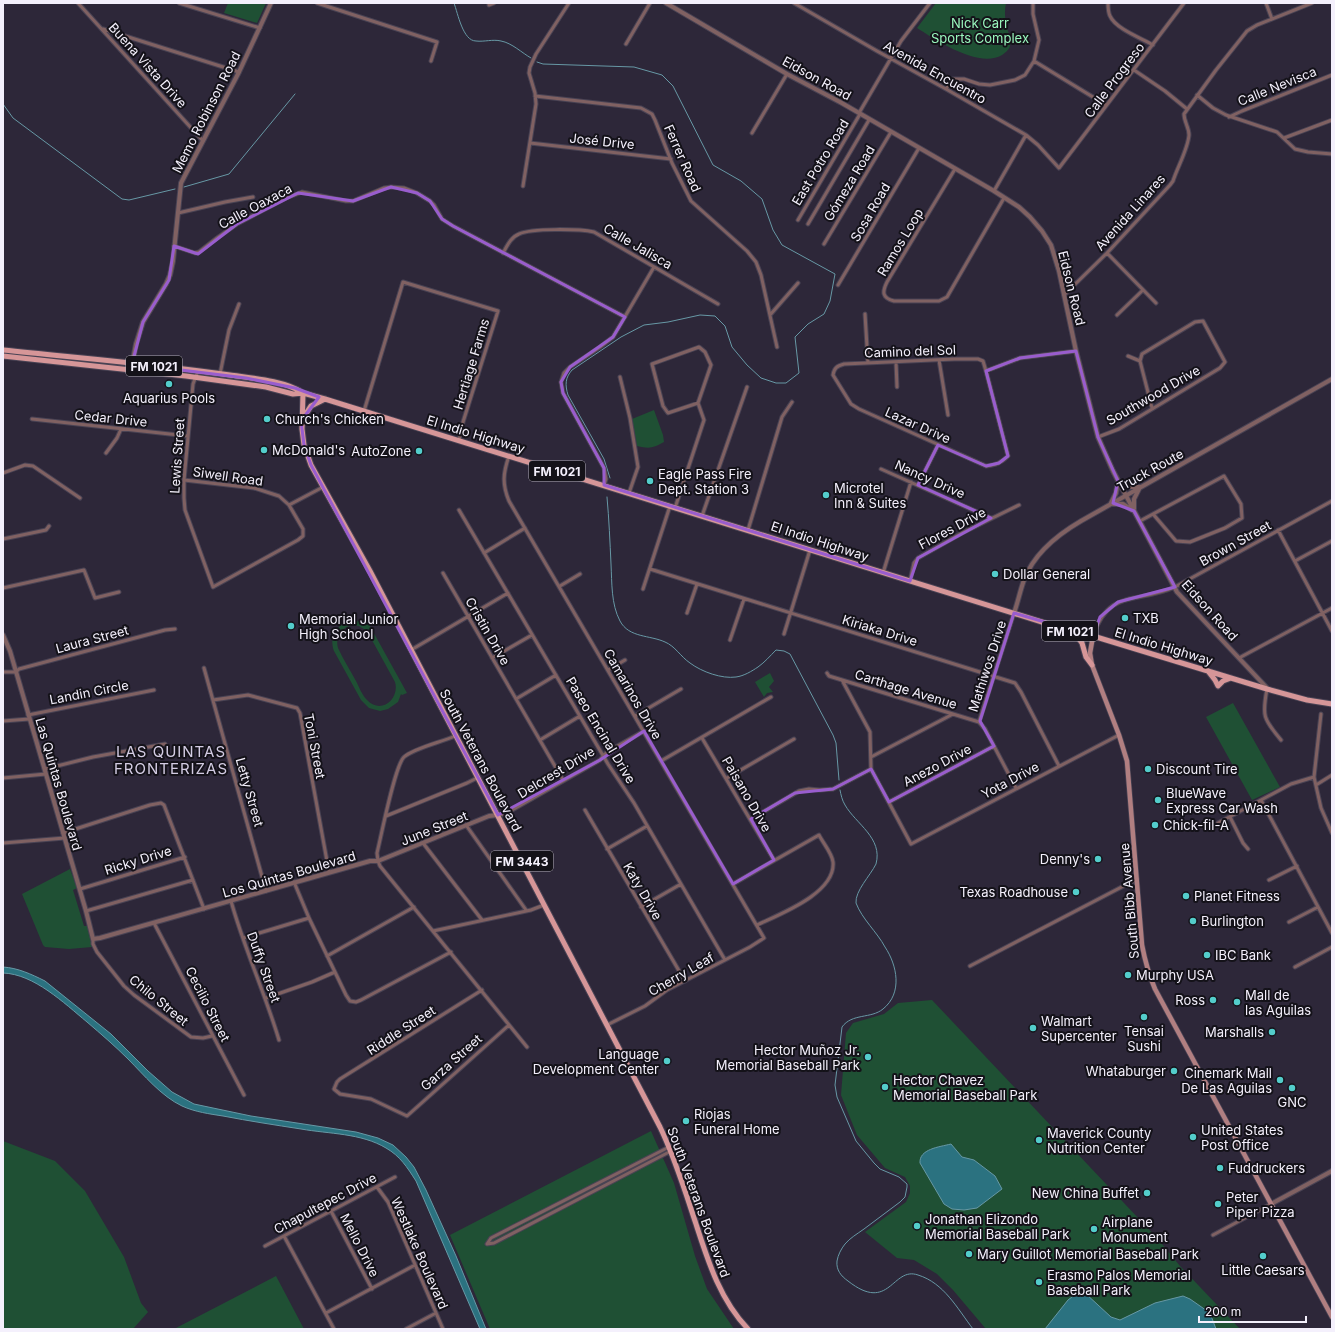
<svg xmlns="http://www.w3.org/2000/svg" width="1335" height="1332" viewBox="0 0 1335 1332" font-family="Inter,sans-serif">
<rect width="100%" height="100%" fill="#2d2739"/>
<path fill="#1f5034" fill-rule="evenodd" d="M228,3h38l-9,20 -33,-10z
M936,3h70c-2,9 -1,19 2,28 2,5 3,9 2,15 -1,4 -5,7 -8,9 -23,14 -66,-15 -85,-27z
M654,410l9,25 1,7c-11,6 -14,7 -27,4l-5,-27z
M365,617l42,76 -5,2 -1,-1 -3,8 -10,7 -8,2 -11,-3 -8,-8 -27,-49c-7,-18 9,-34 28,-29l-1,-2zM352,625l7,1 8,5 28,51c5,17 -14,33 -28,18 -5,-5 -8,-13 -11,-19 -6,-11 -13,-22 -18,-33 -3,-11 3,-20 14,-23z
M770,673l4,8 -5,6 4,5 -6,1 -3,4 -9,-15z
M1233,703l47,84 -28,13 -46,-83z
M70,869l7,19 -4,2 11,36h4l4,21 -23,2 -24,-2 -2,-2 -21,-51z
M932,1000l226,239 22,27 60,63h-254l-33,-39 -16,-16 -23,-14 -17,-2 -32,-26 41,-30 4,-9v-7l-5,-9 -20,-9 -28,-33 -16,-40 5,-62 7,-10 31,-9 14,-11z
M651,1131l23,52 21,73 12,33 27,40h-244l-40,-94z
M3,1141l52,20 30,30 39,66 17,46 7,9 -15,17h-130z
M276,1276l28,53h-130z"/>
<path fill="#2b7280" stroke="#6798a5" d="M3,967c15,1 28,7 42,14l66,53 37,37 24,21 22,12 57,12 105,16 22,6 15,7 13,12 8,10 12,23 30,66 30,73h-6l-64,-148c-9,-14 -16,-25 -30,-33 -25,-15 -57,-14 -85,-19 -26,-4 -52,-8 -78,-13 -13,-2 -28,-4 -41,-10 -21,-10 -38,-31 -54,-47 -13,-13 -27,-25 -41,-37 -23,-19 -53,-48 -84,-49z
M951,1144l11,13 12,3 21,16 7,13 -25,19 -13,2 -12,-1 -8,-5 -24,-41c-1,-14 19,-16 31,-19z
M1077,1293h8l26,24 9,3 35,-17 28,-7 7,3 20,14 6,16h-171l23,-29z"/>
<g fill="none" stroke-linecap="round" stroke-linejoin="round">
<path stroke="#6798a5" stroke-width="1" d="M454,3c4,11 9,38 22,38 8,1 17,-2 25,0 11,2 21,12 30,17
M537,62l6,2 91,3 28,8 11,11 40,79 28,16 21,18 11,31 9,15 53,29 -5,27 -6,13 -16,10 -13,13 4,36 -13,10h-10l-15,-5 -14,-13 -15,-18 -7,-21 -10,-10 -15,-1 -32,7 -24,3 -23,12 -49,33c-7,8 -7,15 -4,25l36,64 6,19
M3,104l10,14 109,81 7,1 46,-11
M184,187l45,-13 66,-80
M607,497c2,22 3,45 4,67 1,19 0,40 9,57 9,17 30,14 45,21 10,4 16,15 25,21 12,9 32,16 46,14 8,-1 16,-6 22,-10 7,-5 12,-11 18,-17l8,1 6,3 43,81 3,8 3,37
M840,790c1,5 2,10 5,15 11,19 38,33 31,59 -6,12 -21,27 -20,39 6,16 21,29 29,44 12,18 18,46 -2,62 -12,10 -31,4 -41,18l-7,58 2,12 19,44 18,22 6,6 19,8 8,7v3l-2,10 -5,5c-12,9 -24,18 -36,27 -7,5 -14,9 -19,15 -4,5 -7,11 -8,17 -1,9 4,15 11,20 42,33 44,-15 70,-6 26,8 39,33 55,54"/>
<defs>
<path id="minor" d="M78,3l125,138
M179,3l81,25
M317,3l120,39 -6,19
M794,3l83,48 69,38 80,46 12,10 21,23 125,-165
M1108,3c0,4 0,9 2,13 6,13 31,22 43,29
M1266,3l6,16
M489,5l5,-2
M103,29l136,43
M626,44l24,-41
M1034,61l72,44
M1134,70l31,21 22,18
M946,89l7,-10h11l15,5 11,1 25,-5 10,-5 9,-14 5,-21 -6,-26v-11
M1197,95l16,13 13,7 51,17 18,17 13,3 24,2
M535,96l106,12 11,6 3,6 17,43 19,38 56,50 9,11 5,13 16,72
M859,113l42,-72 29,-38
M1229,117l13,-6 90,-36
M752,133l35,-59
M1284,138l48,-18
M530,143l141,16
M955,169l-68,113c-5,10 -5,16 7,19h45l8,-4 57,-99
M523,186l13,-82 -1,-11 -6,-20 1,-6 6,-13 33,-51
M994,191l32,-56
M178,213l47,-11 28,-5
M798,220l62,-106
M808,224l61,-104
M824,244l67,-112
M174,246l21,7 4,-1 18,-14 20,-14 49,-26 16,-6 44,9h7l31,-13 7,-1 13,1 13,5 13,8 4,4 8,14 11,7 172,91
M503,253c4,-7 8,-16 16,-19 12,-6 61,-5 75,-2l124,72
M1107,253l49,50
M838,285l81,-137
M1064,295l43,-42 63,-68 3,-4c4,-13 15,-32 16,-46 0,-8 -5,-13 -5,-21l32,-44 31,-39 10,-6 55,-22
M865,314l3,49
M770,315l28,-32
M1117,315l26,-25
M1128,356l12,5
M939,360l9,55
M896,362l1,25
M986,371l22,85c-7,7 -12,9 -22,10l-127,-57 -8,-5 -18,-29c1,-7 4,-9 11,-11l110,-5h24l5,2 3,10 34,-13 56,-7
M220,374l9,-44 10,-26
M620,377l10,41 8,49 -9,26
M364,411l39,-129 95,29 -35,111 -4,18
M32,419l156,17
M1098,437l21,-8 101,-61 5,-6 -22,-41 -8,1 -53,32 -2,7 12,47
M106,453l11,-15 4,-9
M509,456c-6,17 -7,28 0,45l255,437 -14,9 -83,43 -22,16 -38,19
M881,469l110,49
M3,473l22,-8 8,1 47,32
M184,480l70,8 25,8 10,9 14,24v7l-5,4 -85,47 -28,-77 -1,-12v-18l9,-96 5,-13
M604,485l2,-6 -2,-11 -41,-75 -2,-11 3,-9 6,-6 30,-20 13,-10 41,-70
M918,485l20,-40
M289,505l34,-18
M675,508l29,-88 -6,-17 13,-38 -6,-13 -6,-5 -47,17 11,42 5,7 30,-10
M459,510l149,254 26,39 91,157
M702,516l45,-129
M1140,521l84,-45 17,28 1,14 -17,10 -35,14 -14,-1 -23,-27
M748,530l34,-113 10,-15
M1278,530l54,101
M3,539l43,-9 3,-4
M484,553l41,-25
M1295,561l37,-20
M650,569l365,114 6,9 38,74
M443,573l120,207
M883,573l28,-91
M910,581l4,-18 4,-5 44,-25 57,-28
M560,586l20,-12
M3,588l81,-18 11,28 24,-6
M643,589l27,-83
M687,613l10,-29
M1014,613l-35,109 6,7 31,59
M784,634l26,-84
M1093,636c16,-48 44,-32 82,-49l157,-86
M730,640l14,-41
M411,650l97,-57
M492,658l40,-23
M1239,658l93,-50
M204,668l62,223
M608,670l17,-10
M3,672h13l3,-3 146,-39 10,-1
M827,673l2,3 150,46
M842,680l28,52 1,37 40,75 208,-109
M1267,689c-5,26 -4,30 14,51
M516,699l40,-24
M213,700l35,-5 49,13 3,5 29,159
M1321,714l-7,63 7,31 11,25
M28,715l126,-25
M635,716l46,-27
M3,721l26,-2
M455,736c-13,6 -41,12 -51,21 -9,8 -23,80 -27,96l1,8 2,5 147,181
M702,738l72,122
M540,740l40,-24
M871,757l82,-43
M661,761l110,-64
M45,769l48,-12 72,-13
M3,778l43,-4
M727,778l67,-39
M1316,785l16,-10
M1261,800l71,133
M889,802l105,-56
M585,810l100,171
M498,815l7,-1 95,-54 7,-8 37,-21
M386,816l81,-33 10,-5
M1230,817l13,26 5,6
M751,819l48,-28 10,-2 11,1 13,-1 38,-20
M1218,823l73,-39 23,-7
M466,825l60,85
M63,833l87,-28 11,-2 3,2 40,104
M3,843l62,-5
M423,843l59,77
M607,849l40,-23
M1269,880l28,-14
M294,882l15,36 37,77 4,6 6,1 5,-2 90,-48
M733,884l86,-49c4,8 13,18 14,27 3,31 -53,52 -76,63
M80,889l105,-32
M231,901c13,47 34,92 48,139
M641,907l40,-23
M86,911l107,-31
M1289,922l29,-15
M154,923l90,172
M433,931l98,-21 13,-5
M243,938l66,-20
M93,939v5l4,8 27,34 10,9 57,42 12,1 9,-2
M327,956l87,-49
M970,966l167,-87
M1295,967l37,-20
M482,990l-142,89 -3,3 -3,7 6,5 31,5 36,17 102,-91
M266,998l46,-16 23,-10
M669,1147l-178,91 -4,6 7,-1 177,-92
M377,1187l11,15 55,127
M331,1211l41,78
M1213,1235l58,-31
M284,1236l50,93
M265,1246l130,-69
M326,1313l89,-48
M406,1329l30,-16"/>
<path id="tertiary" d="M666,3l121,71 53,28 154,89 25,16 11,10 12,14 9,14 8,26 17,80 22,86 15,34 64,121 90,96
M131,370l5,-26 7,-22 23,-38 4,-9 3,-14 8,-78 58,-111 32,-69
M1120,482l9,5h11
M1111,503l5,-10 2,-12
M1113,504h10l9,6
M1134,509v-10l5,-10
M1014,613c4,-11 6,-22 10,-33 10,-27 33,-45 57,-59l251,-142
M3,635l7,16 76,260 7,28 7,-1 270,-77h8l111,-45 9,-1
M1271,1204l61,-33"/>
<path id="secondary" d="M1093,636l-3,17 2,12 27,70 8,26 15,184c3,16 7,30 13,44l177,328"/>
<path id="primary" d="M3,350c76,8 152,14 227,25 21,3 56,6 73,18
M3,356l183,20 80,11 27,7 10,-1 22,6 749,233 19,4 174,53 40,11 25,4
M303,393l-1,36 2,16 7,20 59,106 290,556c15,31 25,64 36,97 12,37 24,76 52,105
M303,418l8,-12 14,-7
M1074,632l8,11 4,14 6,8
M1208,671l7,9 3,6 5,-5 8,-3"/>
</defs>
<use href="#minor" stroke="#494354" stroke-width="5"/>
<use href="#tertiary" stroke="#494354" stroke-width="6"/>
<use href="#secondary" stroke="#494354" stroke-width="6"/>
<use href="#primary" stroke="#494354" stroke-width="7"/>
<use href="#minor" stroke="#806162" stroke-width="3"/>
<use href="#tertiary" stroke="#806162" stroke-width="4"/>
<use href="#secondary" stroke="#b17f81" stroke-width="4.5"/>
<use href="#primary" stroke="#d69698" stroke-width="5"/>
</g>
<path fill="none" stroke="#995dce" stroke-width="3" stroke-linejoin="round" d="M391,187l26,6 13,8 12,18 11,7 172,91 -12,20 -43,30 -9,15 2,11 41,75v17l306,96 8,-23 73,-40 -73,-33 20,-40 48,21 13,-3 9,-7 -22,-85 34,-13 56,-7 22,86 20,44 -5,22 21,8 41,76 -57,15 -18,15 -7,19 -79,-23 -34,108 14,25 -105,56 -18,-33 -38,20 -38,4 -44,26 23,41 -41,24 -89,-153 -44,29 -102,55 -187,-350 -7,-20 -3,-24 18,-24 -24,-9 -49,-10 -114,-14 11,-42 26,-42 5,-34 24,8 39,-30 61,-31 55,8z"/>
<g fill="#53cdcb" stroke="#141219" stroke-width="1.5">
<circle cx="169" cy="384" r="4"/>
<circle cx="267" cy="419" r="4"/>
<circle cx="264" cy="450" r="4"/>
<circle cx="419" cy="451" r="4"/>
<circle cx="650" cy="481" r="4"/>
<circle cx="826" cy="495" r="4"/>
<circle cx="995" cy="574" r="4"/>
<circle cx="1125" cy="618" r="4"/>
<circle cx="291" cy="626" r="4"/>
<circle cx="1148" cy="769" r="4"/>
<circle cx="1158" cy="800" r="4"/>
<circle cx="1155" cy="825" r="4"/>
<circle cx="1098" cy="859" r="4"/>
<circle cx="1076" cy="892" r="4"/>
<circle cx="1186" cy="896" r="4"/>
<circle cx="1193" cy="921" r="4"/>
<circle cx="1207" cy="955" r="4"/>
<circle cx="1128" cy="975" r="4"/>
<circle cx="1213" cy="1000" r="4"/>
<circle cx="1237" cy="1002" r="4"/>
<circle cx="1144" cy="1017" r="4"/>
<circle cx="1033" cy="1028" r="4"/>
<circle cx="1272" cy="1032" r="4"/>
<circle cx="868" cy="1057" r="4"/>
<circle cx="667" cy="1061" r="4"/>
<circle cx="1174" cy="1071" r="4"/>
<circle cx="1280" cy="1080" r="4"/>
<circle cx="885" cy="1087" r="4"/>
<circle cx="1292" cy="1088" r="4"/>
<circle cx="686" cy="1121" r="4"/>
<circle cx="1193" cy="1137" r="4"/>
<circle cx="1039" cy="1140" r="4"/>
<circle cx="1220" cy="1168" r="4"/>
<circle cx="1147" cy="1193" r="4"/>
<circle cx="1218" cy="1204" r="4"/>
<circle cx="917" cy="1226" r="4"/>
<circle cx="1094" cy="1229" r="4"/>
<circle cx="969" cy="1254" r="4"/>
<circle cx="1263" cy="1256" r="4"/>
<circle cx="1039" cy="1282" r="4"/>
</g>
<g text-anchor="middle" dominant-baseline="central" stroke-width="4" stroke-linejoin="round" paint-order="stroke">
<g fill="#141219" stroke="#b1adb8" stroke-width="1">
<rect x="126" y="356" width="56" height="20" rx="3"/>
<rect x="529" y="461" width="56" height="20" rx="3"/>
<rect x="1042" y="621" width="56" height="20" rx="3"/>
<rect x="491" y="851" width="62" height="20" rx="3"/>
</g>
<g font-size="12" font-weight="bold" fill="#f4f0fc">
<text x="154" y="366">FM 1021</text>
<text x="557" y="471">FM 1021</text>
<text x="1070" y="631">FM 1021</text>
<text x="522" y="861">FM 3443</text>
</g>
<g font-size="13" fill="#99f7bd" stroke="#141219">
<text x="980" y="23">Nick Carr<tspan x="980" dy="15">Sports Complex</tspan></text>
</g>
<g font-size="13" fill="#f4f0fc" stroke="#141219">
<text transform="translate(148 65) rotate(48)">Buena Vista Drive</text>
<text transform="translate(935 72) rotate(29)">Avenida Encuentro</text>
<text transform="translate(817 78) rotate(29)">Eidson Road</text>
<text transform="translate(1114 80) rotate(-53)">Calle Progreso</text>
<text transform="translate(1277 86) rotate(-22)">Calle Nevisca</text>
<text transform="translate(206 112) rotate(-63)">Memo Robinson Road</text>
<text transform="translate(602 141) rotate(6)">José Drive</text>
<text transform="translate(683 158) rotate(66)">Ferrer Road</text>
<text transform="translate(820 162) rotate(-59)">East Potro Road</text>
<text transform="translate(849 183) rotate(-59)">Gómeza Road</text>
<text transform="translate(255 206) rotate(-28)">Calle Oaxaca</text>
<text transform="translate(870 212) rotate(-60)">Sosa Road</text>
<text transform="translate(1130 212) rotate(-48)">Avenida Linares</text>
<text transform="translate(900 242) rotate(-59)">Ramos Loop</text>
<text transform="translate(638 246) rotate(30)">Calle Jalisca</text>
<text transform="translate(1072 288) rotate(76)">Eidson Road</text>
<text transform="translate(910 351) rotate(-2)">Camino del Sol</text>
<text transform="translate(471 364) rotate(-73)">Hertiage Farms</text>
<text transform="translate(1153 395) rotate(-30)">Southwood Drive</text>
<text transform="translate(111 418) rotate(6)">Cedar Drive</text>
<text transform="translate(918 425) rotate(24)">Lazar Drive</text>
<text transform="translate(476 434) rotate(17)">El Indio Highway</text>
<text transform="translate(177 456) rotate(-86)">Lewis Street</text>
<text transform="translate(1150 470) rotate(-29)">Truck Route</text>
<text transform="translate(228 476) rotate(8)">Siwell Road</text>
<text transform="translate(930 479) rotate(24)">Nancy Drive</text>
<text transform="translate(952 528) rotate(-28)">Flores Drive</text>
<text transform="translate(820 541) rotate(18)">El Indio Highway</text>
<text transform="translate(1235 543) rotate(-29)">Brown Street</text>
<text transform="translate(1210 610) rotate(48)">Eidson Road</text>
<text transform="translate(880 630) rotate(17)">Kiriaka Drive</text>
<text transform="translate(488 631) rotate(60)">Cristin Drive</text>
<text transform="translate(92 639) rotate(-15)">Laura Street</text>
<text transform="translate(1164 646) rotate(17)">El Indio Highway</text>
<text transform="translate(987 666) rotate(-72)">Mathiwos Drive</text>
<text transform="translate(906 689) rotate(17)">Carthage Avenue</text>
<text transform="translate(89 692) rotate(-11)">Landin Circle</text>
<text transform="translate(633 694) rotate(60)">Camarinos Drive</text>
<text transform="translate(601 730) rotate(59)">Paseo Encinal Drive</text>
<text transform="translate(315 746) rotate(79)">Toni Street</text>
<text transform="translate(481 760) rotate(62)">South Veterans Boulevard</text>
<text transform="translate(937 765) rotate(-28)">Anezo Drive</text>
<text transform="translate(556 772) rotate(-31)">Delcrest Drive</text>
<text transform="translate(1010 780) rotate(-28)">Yota Drive</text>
<text transform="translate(59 784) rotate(74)">Las Quintas Boulevard</text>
<text transform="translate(250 792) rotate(74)">Letty Street</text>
<text transform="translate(747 794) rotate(60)">Paisano Drive</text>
<text transform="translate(434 828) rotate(-22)">June Street</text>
<text transform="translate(138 860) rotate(-17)">Ricky Drive</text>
<text transform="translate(289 874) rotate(-16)">Los Quintas Boulevard</text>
<text transform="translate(643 891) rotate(60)">Katy Drive</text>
<text transform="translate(1129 901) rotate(-95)">South Bibb Avenue</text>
<text transform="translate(264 967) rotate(70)">Duffy Street</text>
<text transform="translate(681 974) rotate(-30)">Cherry Leaf</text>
<text transform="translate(159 1000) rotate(39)">Chilo Street</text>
<text transform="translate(208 1004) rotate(63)">Cecilio Street</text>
<text transform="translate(401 1030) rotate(-33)">Riddle Street</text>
<text transform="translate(451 1062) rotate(-42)">Garza Street</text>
<text transform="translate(699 1202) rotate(70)">South Veterans Boulevard</text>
<text transform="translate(325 1203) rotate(-28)">Chapultepec Drive</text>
<text transform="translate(360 1245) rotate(63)">Mello Drive</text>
<text transform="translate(420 1253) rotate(66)">Westlake Boulevard</text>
</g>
<g font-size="13" fill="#f4f0fc" stroke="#141219" text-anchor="start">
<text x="169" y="398" text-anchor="middle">Aquarius Pools</text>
<text x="275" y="419">Church's Chicken</text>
<text x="272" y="450">McDonald's</text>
<text x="411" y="451" text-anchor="end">AutoZone</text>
<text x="658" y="474">Eagle Pass Fire<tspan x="658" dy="15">Dept. Station 3</tspan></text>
<text x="834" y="488">Microtel<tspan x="834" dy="15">Inn &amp; Suites</tspan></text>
<text x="1003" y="574">Dollar General</text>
<text x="1133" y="618">TXB</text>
<text x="299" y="619">Memorial Junior<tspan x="299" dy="15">High School</tspan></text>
<text x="1156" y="769">Discount Tire</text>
<text x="1166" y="793">BlueWave<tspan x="1166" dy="15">Express Car Wash</tspan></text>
<text x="1163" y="825">Chick-fil-A</text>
<text x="1090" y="859" text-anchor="end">Denny's</text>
<text x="1068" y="892" text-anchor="end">Texas Roadhouse</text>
<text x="1194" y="896">Planet Fitness</text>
<text x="1201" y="921">Burlington</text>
<text x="1215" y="955">IBC Bank</text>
<text x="1136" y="975">Murphy USA</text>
<text x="1245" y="995">Mall de<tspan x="1245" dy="15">las Aguilas</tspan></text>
<text x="1205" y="1000" text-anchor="end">Ross</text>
<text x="1041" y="1021">Walmart<tspan x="1041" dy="15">Supercenter</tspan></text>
<text x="1144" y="1031" text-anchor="middle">Tensai<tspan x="1144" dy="15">Sushi</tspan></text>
<text x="1264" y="1032" text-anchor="end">Marshalls</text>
<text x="860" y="1050" text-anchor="end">Hector Muñoz Jr.<tspan x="860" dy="15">Memorial Baseball Park</tspan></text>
<text x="659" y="1054" text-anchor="end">Language<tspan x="659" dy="15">Development Center</tspan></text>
<text x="1166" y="1071" text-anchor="end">Whataburger</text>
<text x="1272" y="1073" text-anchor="end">Cinemark Mall<tspan x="1272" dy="15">De Las Aguilas</tspan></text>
<text x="893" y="1080">Hector Chavez<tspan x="893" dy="15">Memorial Baseball Park</tspan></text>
<text x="1292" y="1102" text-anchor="middle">GNC</text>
<text x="694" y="1114">Riojas<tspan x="694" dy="15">Funeral Home</tspan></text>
<text x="1201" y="1130">United States<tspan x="1201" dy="15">Post Office</tspan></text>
<text x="1047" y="1133">Maverick County<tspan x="1047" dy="15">Nutrition Center</tspan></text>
<text x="1228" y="1168">Fuddruckers</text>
<text x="1139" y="1193" text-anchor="end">New China Buffet</text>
<text x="1226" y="1197">Peter<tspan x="1226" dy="15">Piper Pizza</tspan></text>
<text x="925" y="1219">Jonathan Elizondo<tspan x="925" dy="15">Memorial Baseball Park</tspan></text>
<text x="1102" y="1222">Airplane<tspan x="1102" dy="15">Monument</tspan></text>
<text x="977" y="1254">Mary Guillot Memorial Baseball Park</text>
<text x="1263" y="1270" text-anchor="middle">Little Caesars</text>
<text x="1047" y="1275">Erasmo Palos Memorial<tspan x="1047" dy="15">Baseball Park</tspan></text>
</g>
<g font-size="15" letter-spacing="1" fill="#d3cce3" stroke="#141219">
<text x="171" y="751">LAS QUINTAS<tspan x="171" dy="17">FRONTERIZAS</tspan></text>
</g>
</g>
<rect width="1335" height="1332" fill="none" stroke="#f4f0fc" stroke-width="8"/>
<path d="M1199 1316v6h107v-6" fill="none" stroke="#f4f0fc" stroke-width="2"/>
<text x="1205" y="1316" font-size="12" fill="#f4f0fc" stroke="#141219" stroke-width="3" paint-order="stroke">200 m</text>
</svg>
